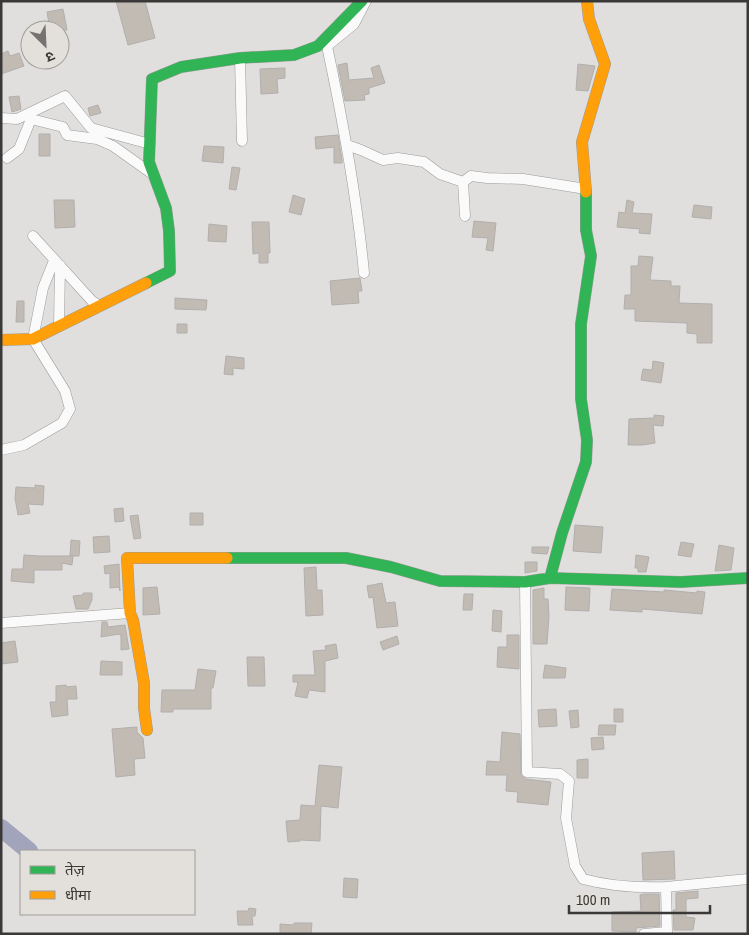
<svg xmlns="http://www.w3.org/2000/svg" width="749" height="935" viewBox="0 0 749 935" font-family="'Archivo Narrow','Noto Sans Devanagari',sans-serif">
<rect width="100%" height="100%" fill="#e1dfdd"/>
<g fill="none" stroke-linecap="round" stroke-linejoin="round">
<path stroke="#a1a4bb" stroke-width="18" d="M1,828l28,23"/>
</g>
<path fill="#c1bbb4" stroke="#b1afad" d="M116,1h29l10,37 -27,7z
M63,9l4,21h-17l-3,-18z
M8,51l2,5 9,-3 5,13 -23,8v-20z
M347,63l2,17 25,-2 -3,-10 8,-3 6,18 -16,5v6l-5,1 1,5 -20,1 -7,-36z
M578,64l17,2 -7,25 -12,-1z
M285,68v10l-8,1 1,14 -17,1 -1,-25z
M19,96l2,13 -9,3 -3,-15z
M98,105l3,8 -11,3 -2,-8z
M39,134h11v22h-11z
M338,135l4,25v3h-8v-16l-18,2 -1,-12z
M204,146l20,1 -1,16 -21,-2z
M232,167l8,1 -4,22 -7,-1z
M293,195l12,4 -4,16 -12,-3z
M54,200h20l1,27 -20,1z
M627,200l7,2 -2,11 20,1 -2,20 -11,-1 1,-4 -23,-2 2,-15 6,1z
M694,205l18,2 -1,12 -19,-2z
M474,221l22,2 -3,28 -7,-1 2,-12 -16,-1z
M252,222h17l1,31h-2v10h-9v-10l-6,1z
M209,224l18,2 -1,16 -18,-1z
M639,256l14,1 -3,23 21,1v5h9l-1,17 33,1v39h-15v-9l-10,-1v-10l-52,-2v-12h-11l1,-14h6v-29h7z
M360,278l2,13h-4l1,12 -27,2 -2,-24z
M175,298l32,2 -1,10 -31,-1z
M17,301h7v21h-8z
M177,324h10v9h-10z
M226,356l18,2v11l-11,-1v7l-9,-1z
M653,361l11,2 -3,20 -20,-3 2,-11 9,1z
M654,415l10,1 -1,10 -10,-1 2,18 -12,2h-15l1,-26 25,-1z
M35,485l9,1 -1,19 -15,-1 2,9 -12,2 -3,-17 1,-11 19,1z
M123,508l1,13 -9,1 -1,-13z
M190,513h13v12h-13z
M138,515l3,23 -7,1 -4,-23z
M575,525l28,2 -2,26 -28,-2z
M109,536l1,16 -16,1 -1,-16z
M71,540l9,1 -1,15h-9z
M681,542l13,2 -3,13 -13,-2z
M719,545l15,3 -3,22 -16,1z
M532,547h17l-2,7 -15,-1z
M24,555l15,1h34l-1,9 -10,-2v7h-28v13l-23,-2 1,-12h11z
M636,555l13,2 -3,15h-8v-4h-3z
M525,562h12v9l-12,2z
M119,564l1,27 -1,-4 -9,1v-15l-5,1 -1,-8z
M316,567l1,23h5l1,25 -17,1 -2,-48z
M382,583l4,20 9,-1 3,24 -21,2 -4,-31 -4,1 -2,-12z
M157,587l3,27 -17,1v-27z
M566,587l24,1 -1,23 -24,-1z
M544,588v11h4l1,17 -2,28h-14v-54z
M612,589l52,3v-2l33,3v-2l8,1 -3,22 -60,-5v3l-32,-2z
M83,593h9v7l-4,9h-12l-3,-13 10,-1z
M464,594h9l-1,16h-9z
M493,610l9,1 -1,21 -9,-1z
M102,622h5l1,5 17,-2 4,24 -8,1v-14l-2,-2 -18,3z
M507,635h12v34l-22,-2 1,-20h9z
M397,636l2,8 -16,6 -3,-8z
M15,641l3,21 -17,2v-21z
M336,644l2,14 -13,3v31l-16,-2 -2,8 -12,-2 3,-14h-5v-7h22l-2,-24 13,-1 -1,-4z
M247,657h17l1,29h-17z
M101,661l21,1v13h-22z
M545,665l21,3 -1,10h-22z
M198,669l18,2 -3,17h-2v21h-38v3h-12l1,-22h33z
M66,685v2l10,-1 1,13h-10l1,16 -16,2 -2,-15h6v-16z
M556,709l1,17 -18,1 -1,-17z
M614,709h9v13h-9z
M578,710l1,17 -8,1 -2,-17z
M599,725h17l-1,10h-17z
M137,727v5l6,6 2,20 -11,1 1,16 -19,2 -4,-48z
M502,732l18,2 1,41 5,4 25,3 -3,23 -31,-3 1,-10 -12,-1 1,-16h-21l1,-14 13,1z
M603,737l1,12 -12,1 -1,-12z
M588,759v19h-11v-18z
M319,765l23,2 -4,41 -17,-2 -1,35 -20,-1v1l-12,1 -2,-21 14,-1 1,-15 14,1z
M674,851l1,28 -32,1 -1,-27z
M344,878l14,1 -1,19 -14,-1z
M698,891v7l-12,1v18l9,1 -2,12h-19l-1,-20h3v-17z
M644,894h15l1,32 -24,2v4l-24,-1v-19l29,-1 -1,-16z
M249,908l7,1 -1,7h-3l1,9h-15l-1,-14h11z
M294,923h18l-1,11h-31v-10l14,1z"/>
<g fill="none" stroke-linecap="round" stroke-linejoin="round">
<defs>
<path id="street" d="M240,58l2,83
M1,118l16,1 48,-23 26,32 59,16
M347,145l14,5 22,10 15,-2 26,4 16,12 23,8 8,-6 16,2 36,1 63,10
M7,158l12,-9 12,-30 32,8 4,8 30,4 16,7 38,27
M463,182l2,34
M33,236l59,65 8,5
M364,273c-7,-76 -21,-152 -37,-227l27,-22 12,-23
M59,326l1,-61
M1,450l23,-5 38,-22 8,-14 -5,-18 -32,-52 10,-51 10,-25 3,-2
M525,582l2,190 33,2 9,7 -3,37 9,48 8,13c26,7 56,9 83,8l1,45 -23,2
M1,623l129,-10
M666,887l82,-8"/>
<path id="fast" d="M146,283l24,-12 -1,-40 -3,-23 -17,-46 3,-83 29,-12 59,-9 54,-3 24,-9 44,-45
M227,558h119l45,9 49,14 85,1 25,-4 131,4 67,-4
M550,578l12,-45 24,-71 1,-22 -6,-41v-75l10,-68 -5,-26v-38"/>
<path id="slow" d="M586,192l-4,-50 23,-78 -16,-45 -2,-18
M1,340l32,-1 113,-56
M147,730l-3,-22v-25l-11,-63 -3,-7 -3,-55h100"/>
</defs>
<use href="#street" stroke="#9d9b99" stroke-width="11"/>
<use href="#fast" stroke="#9d9b99" stroke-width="12"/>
<use href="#slow" stroke="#9d9b99" stroke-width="12"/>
<use href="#street" stroke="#fafafa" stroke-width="10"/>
<use href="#fast" stroke="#30b455" stroke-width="11"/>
<use href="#slow" stroke="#ff9f0a" stroke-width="11"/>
</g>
<rect width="749" height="935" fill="none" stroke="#3b3938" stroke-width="5"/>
<rect x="20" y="850" width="175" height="65" fill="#e3dfdb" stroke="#a09d9a"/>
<rect x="30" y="866" width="25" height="8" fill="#30b455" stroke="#a09d9a"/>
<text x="65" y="875" font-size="15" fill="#3b3938">तेज़</text>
<rect x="30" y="891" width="25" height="8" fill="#ff9f0a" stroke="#a09d9a"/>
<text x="65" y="900" font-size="15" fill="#3b3938">धीमा</text>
<g transform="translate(45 45) rotate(156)"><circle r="24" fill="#e3dfdb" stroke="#a09d9a"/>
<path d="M0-4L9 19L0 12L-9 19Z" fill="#757372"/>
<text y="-8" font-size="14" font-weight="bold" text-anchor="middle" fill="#3b3938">उ</text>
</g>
<path d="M569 905v8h141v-8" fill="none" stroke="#3b3938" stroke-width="2.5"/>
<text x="576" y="905" font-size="15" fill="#3b3938" stroke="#e3dfdb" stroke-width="4" paint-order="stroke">100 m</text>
</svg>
